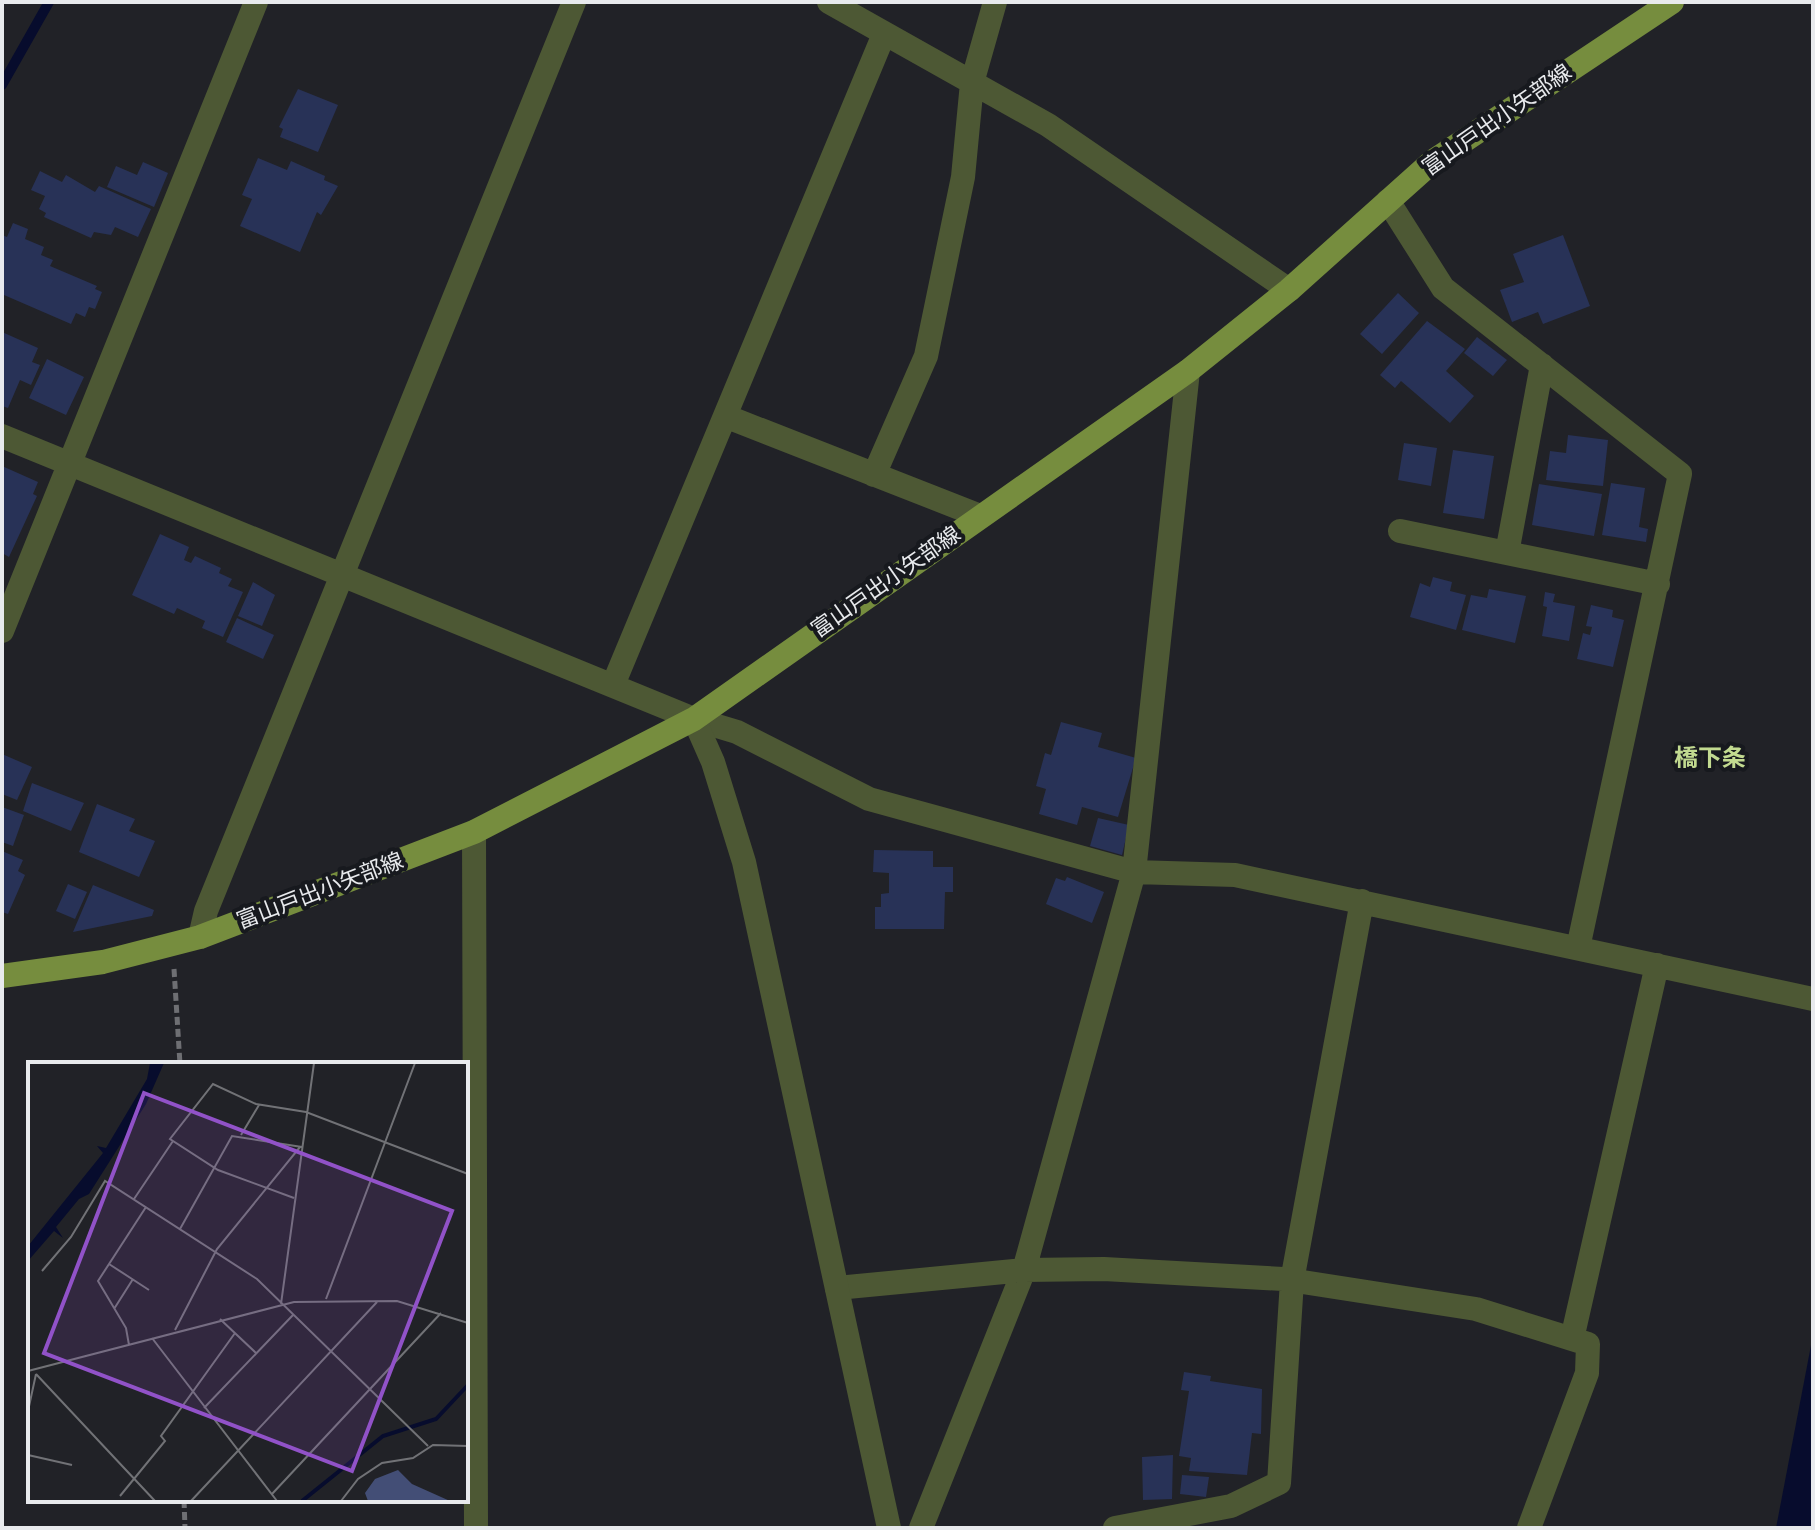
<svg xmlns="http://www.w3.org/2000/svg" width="1815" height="1530" viewBox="0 0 1815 1530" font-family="'Source Sans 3','Noto Sans JP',sans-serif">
<rect width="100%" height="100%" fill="#212227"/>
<path fill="#070c2d" d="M1813,1335v193h-37z"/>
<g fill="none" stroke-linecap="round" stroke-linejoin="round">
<path stroke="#070c2d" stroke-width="10" d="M2,85l47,-83"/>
</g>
<path fill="#283257" d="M298,89l40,16 -20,47 -38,-15 3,-8 -4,-2z
M258,158l29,12 4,-9 34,15 -1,4 14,6 -17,29 -4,-3 -17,40 -60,-26 12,-27 -10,-4z
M143,162l25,11 -14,34 -47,-20 9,-21 21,9z
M40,171l22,11 4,-7 29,17 4,-6 52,23 -13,28 -23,-10 -4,8 -17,-3 -3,6 -47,-21 2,-4 -7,-4 6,-13 -14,-6z
M13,223l15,6 -3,10 19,8 -3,8 12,5 -3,6 47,20 -2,3 7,3 -7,17 -6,-2 -4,10 -9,-4 -5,11 -67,-29 -2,-60 5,2z
M1563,235l27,71 -47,18 -5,-12 -26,10 -12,-32 24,-8 -11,-28z
M1398,293l21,20 -37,41 -22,-20z
M1427,321l38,28 -19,22 28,25 -24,27 -49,-42 -6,7 -15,-13z
M2,332l36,16 -6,14 8,3 -9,20 -11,-5 -12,28 -6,-2z
M1477,337l30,23 -14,16 -29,-23z
M47,359l37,18 -18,38 -37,-17z
M1568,435l40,5 -5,46 -57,-6 4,-29 16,2z
M1404,443l33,5 -6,38 -33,-6z
M1453,450l41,6 -10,63 -41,-6z
M2,466l36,16 -5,12 4,2 -28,61 -7,-4z
M1611,483l34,5 -6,39 9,2 -2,13 -44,-7z
M1539,484l63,10 -8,42 -62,-11z
M160,534l29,13 -5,13 7,3 4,-7 26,12 -2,5 13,6 -4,7 15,6 -20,45 -21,-9 3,-7 -28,-13 -3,6 -42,-19z
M1433,577l19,5 -2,9 16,4 -10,35 -46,-13 10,-34 10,4z
M253,582l22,13 -13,31 -24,-10z
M1489,589l37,7 -11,47 -53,-13 9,-35 16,3z
M1545,592l10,2 -2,8 22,4 -6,35 -27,-5 5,-29 -4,-1z
M1591,605l22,5 -1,7 12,3 -11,47 -36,-8 6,-26 7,2 2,-8 -6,-1z
M237,618l37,17 -11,24 -37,-17z
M1061,722l41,11 -4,14 38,11 -18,59 -36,-10 -5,18 -38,-11 7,-25 -10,-3 9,-33 6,2z
M2,754l30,13 -15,33 -15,-6z
M32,783l52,20 -13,28 -48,-20z
M97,804l38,15 -6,12 26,10 -16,36 -60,-25z
M2,807l22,8 -11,31 -11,-4z
M1098,818l31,7 -7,30 -32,-9z
M874,850l59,1v16h20v25h-8l-1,37h-69v-22h6v-13l8,-1v-20l-16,-1z
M2,851l21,9 -5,11 7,4 -17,39 -6,-2z
M1067,877l37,15 -12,31 -46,-19 10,-26 9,3z
M68,884l19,8 -12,27 -19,-8z
M93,885l61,25 -2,6 -79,16z
M1184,1372l27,4 -1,5 52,8 -1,45 -9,-1 -5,42 -58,-4 2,-13 -12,-2 10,-65 -8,-1z
M1173,1455l-1,44 -29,1 -1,-43z
M1182,1475l27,2 -3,20 -26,-3z"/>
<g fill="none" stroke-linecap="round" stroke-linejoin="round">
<path stroke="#6e6f73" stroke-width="5" stroke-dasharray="8 4" stroke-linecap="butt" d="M174,969l6,95
M184,1500l1,28"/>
<path stroke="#4d5834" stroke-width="24" d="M829,2l219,123 241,165
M1388,201l55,87 237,186 -102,474
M725,416l255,100
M2,436l692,283 43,13 132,67 265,73 101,3 578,124
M874,475l52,-119 37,-179 9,-94 23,-81
M1400,531l258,53
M1507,553l35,-188
M2,631l254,-629
M613,685l271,-651
M474,832l2,696
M200,937l6,-26 368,-909
M837,1288l187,-18 80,-1 179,10 193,30 112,35 -1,29 -58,155
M1572,1339l85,-374
M921,1528l103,-258 110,-398 54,-501
M1115,1528l116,-22 48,-23 13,-202 70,-380"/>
<path stroke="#4d5834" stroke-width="24" d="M694,719l19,43 31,100 145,666"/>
<path stroke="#768d3e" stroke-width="24" d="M2,976l101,-14 97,-25 274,-105 220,-113 494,-348 101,-81 143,-128 240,-160"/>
</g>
<g text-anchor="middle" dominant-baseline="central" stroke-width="8" stroke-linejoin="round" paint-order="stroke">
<g font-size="22" fill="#e8eaed" stroke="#17191e">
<text transform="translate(1497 120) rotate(-35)">富山戸出小矢部線</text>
<text transform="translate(886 582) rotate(-35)">富山戸出小矢部線</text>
<text transform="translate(320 891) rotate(-21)">富山戸出小矢部線</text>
</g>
<g font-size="24" font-weight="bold" fill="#c2da90" stroke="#17191e">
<text x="1710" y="758">橋下条</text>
</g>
</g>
<g transform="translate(28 1062)">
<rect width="440" height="440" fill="#212227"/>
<path d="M370,408l14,14 38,17h-82l-3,-8 10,-14z" fill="#434e76"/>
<path d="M122,1h14l-18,41 -57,90 -10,5 -23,28 7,11 -9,-7 -26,30v-15l75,-93 -6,-7 9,2 41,-69z" fill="#070c2d"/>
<path fill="none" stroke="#070c2d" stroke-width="4" d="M274,439l81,-65 53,-17 32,-34"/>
<path fill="none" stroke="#717276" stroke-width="2" d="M213,73l18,-30M266,136l-76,-28 -48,-31 43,-55 43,20 50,8 162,62M106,137l39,-58M152,167l52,-93 70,11M81,202l40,26M14,209l29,-34 34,-56 152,98 171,167M298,237l89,-236M253,242l33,-241M86,247l19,-30M192,257l36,34M147,268l42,-81 83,-102M124,276l125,163M101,283l-3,-17 -28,-47 48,-74M0,309l266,-69 103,-1 71,22M8,312l119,127M176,346l89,-93M0,349l8,-37M0,393l44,10M244,432l169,-181M92,434l45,-55 -4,-5 74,-103M163,439l186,-199M313,439l17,-22 24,-16 31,-5 20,-13 35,1"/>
<path fill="#9152c8" fill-opacity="0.15" stroke="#9152c8" stroke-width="4" d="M116,31l308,118 -100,260 -308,-118z"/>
<rect width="440" height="440" fill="none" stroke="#e8eaed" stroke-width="4"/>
</g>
<rect width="1815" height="1530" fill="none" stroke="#e8eaed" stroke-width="8"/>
</svg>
